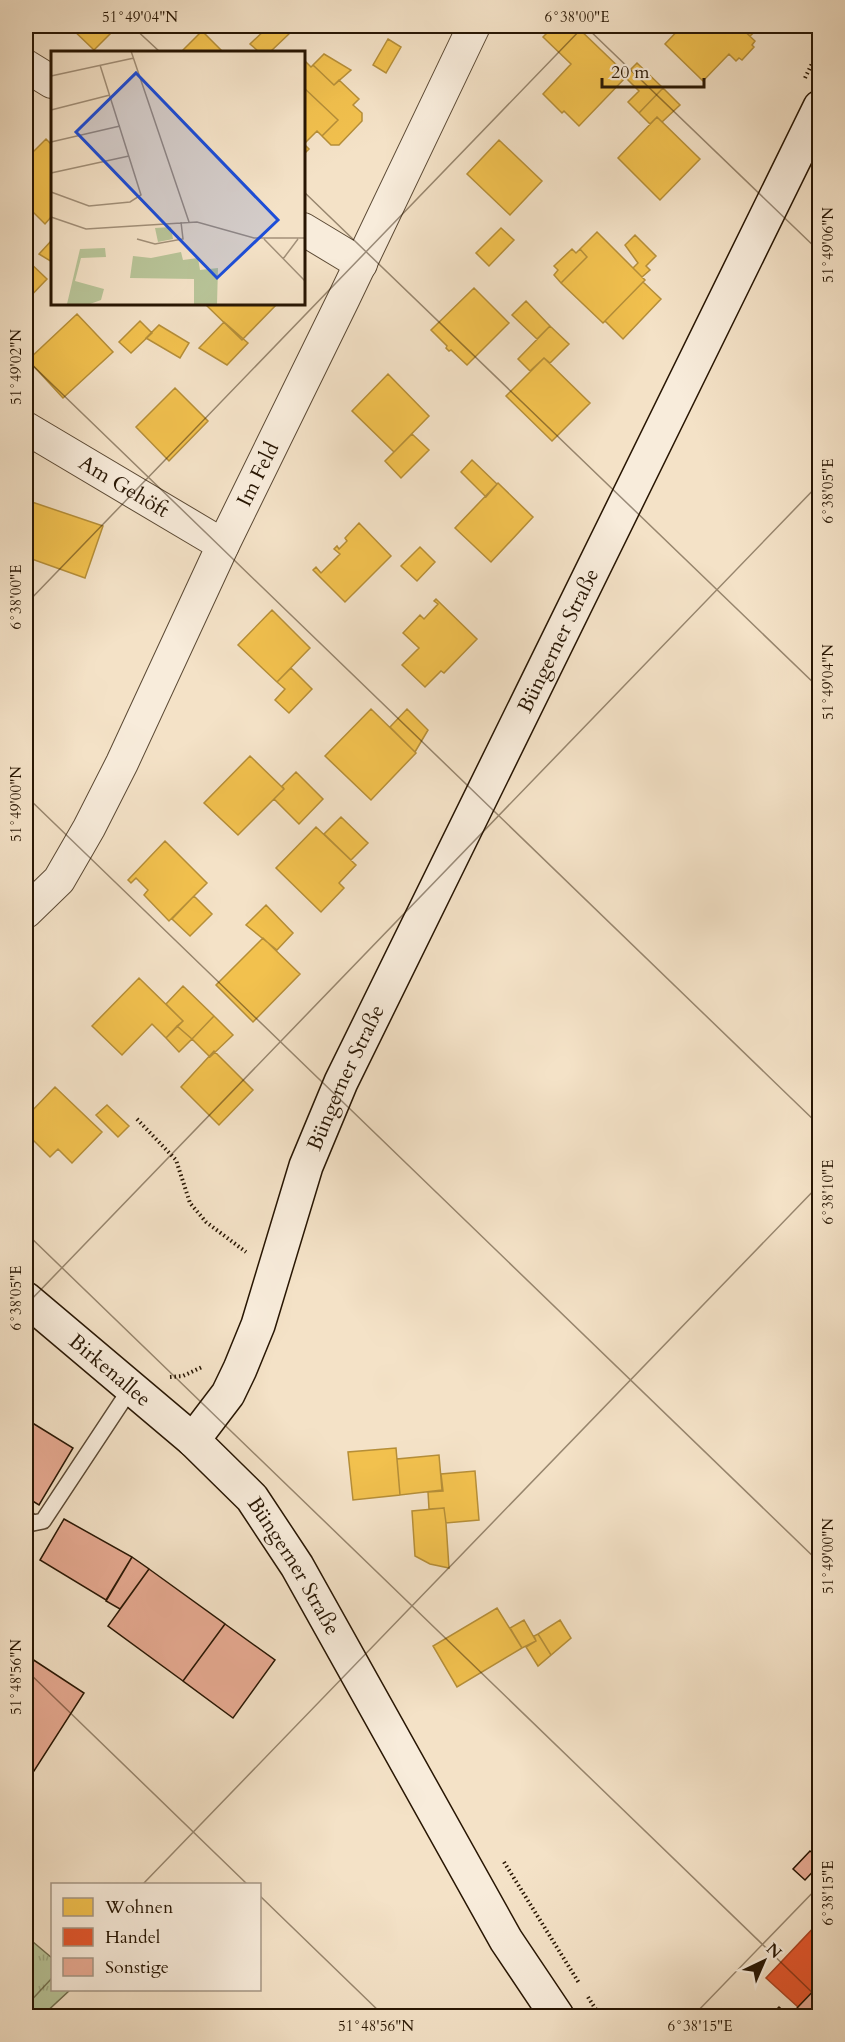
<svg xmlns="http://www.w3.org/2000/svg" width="845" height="2042" viewBox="0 0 845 2042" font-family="Cardo,serif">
<defs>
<pattern id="grass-tufts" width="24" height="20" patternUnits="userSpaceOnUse" patternTransform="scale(1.5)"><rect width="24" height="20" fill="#b8c498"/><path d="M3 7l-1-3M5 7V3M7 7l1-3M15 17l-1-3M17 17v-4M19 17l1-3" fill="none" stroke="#9ea881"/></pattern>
</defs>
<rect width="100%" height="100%" fill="#f4e2c7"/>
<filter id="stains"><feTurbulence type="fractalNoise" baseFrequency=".00333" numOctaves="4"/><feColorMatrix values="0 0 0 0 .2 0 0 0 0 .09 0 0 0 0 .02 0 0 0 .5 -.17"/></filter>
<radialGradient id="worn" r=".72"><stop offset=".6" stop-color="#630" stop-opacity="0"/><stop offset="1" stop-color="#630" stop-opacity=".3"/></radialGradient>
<path fill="url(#grass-tufts)" stroke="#706d4e" stroke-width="1.5" d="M26,1936l26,22v32h18l-28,26h-16z"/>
<path fill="#f2c14e" stroke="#b58e38" stroke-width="1.5" d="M69,26h49l-24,24z
M269,26h8l13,7 -20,19h-11l-9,-8z
M554,26h22l50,48v3l-47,49 -15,-15 -2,2 -19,-19 28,-30 -28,-27z
M682,26h57l16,15 -3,4 2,2 -12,13 -3,-2 -3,3 -7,-7 -26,27 -38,-37z
M739,26h22l-11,10z
M202,31l21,21h-42z
M388,39l13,8 -15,26 -13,-8z
M324,54l27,16 -17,15 -21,-20z
M303,59l8,8 2,-2 21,20 5,-5 20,19 -6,6 9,8v8l-23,24h-8l-9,-9 16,-16 -35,-33z
M637,63l26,25 -24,25 -11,-11 11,-11 -15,-15z
M303,87l35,33 -16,16 -5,-5 -13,13 5,5 -6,6z
M663,88l17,17 -18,17 -5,-5 -7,7 -11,-11z
M657,117l43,42 -40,41 -42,-42z
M46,139l6,6v71l-7,8 -19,-19v-46z
M499,140l43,41 -32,34 -43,-41z
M501,228l13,12 -25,26 -13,-13z
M597,232l48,48 -42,43 -42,-40 26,-26 -7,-8z
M635,235l21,21 -10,10 4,4 -8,7 -9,-9 5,-5 -13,-18z
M52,240v22l-13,-8z
M572,249l4,4 4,-4 7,8 -26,26 -7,-8 4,-5 -4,-4z
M26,259l21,20 -21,22z
M643,282l18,17 -38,40 -18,-18z
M474,288l35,35 -42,42 -16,-15 -2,1 -3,-3 1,-2 -16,-16z
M526,301l24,25 -13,13 -25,-24z
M204,303h74l-36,37z
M77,314l36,38 -50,46 -35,-38z
M140,321l12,12 -21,20 -12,-11z
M224,322l24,21 -21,22 -28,-17z
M159,325l30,18 -9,15 -34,-20z
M550,326l19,18 -19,19 -6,-5 -14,13 -12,-12z
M544,358l46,45 -38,38 -46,-45z
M388,374l41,42 -35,36 -42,-41z
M175,388l33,33 -39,40 -33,-34z
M412,434l17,16 -28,28 -16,-17z
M472,460l25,24 -11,13 -25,-25z
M498,483l35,34 -42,45 -36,-34z
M29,501l74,25 -18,52 -59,-21v-45z
M359,523l32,33 -46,46 -32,-32 3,-3 5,6 19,-19 -6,-5 3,-3 2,3 8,-8 -2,-3z
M420,547l15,15 -18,19 -16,-15z
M436,599l41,40 -33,34 -3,-2 -16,16 -23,-22 17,-17 -16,-15 17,-18 4,4 14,-15 -4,-3z
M272,610l38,38 -33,34 -39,-37z
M291,668l21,21 -23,24 -14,-13 10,-11 -8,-7z
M371,709l45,44 -45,47 -46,-44z
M407,709l21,21 -13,22 -25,-25z
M250,756l34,33 -46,46 -34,-32z
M296,772l27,27 -24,25 -25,-25 10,-10 -2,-3z
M341,817l27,26 -17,17 -27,-26z
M316,827l40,38 -17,18 5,5 -23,24 -45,-44z
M165,841l42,42 -38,38 -25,-26 4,-5 -12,-12 -5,5 -3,-3z
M194,896l18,18 -22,22 -18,-17z
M266,905l27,28 -16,17 -31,-25z
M263,938l37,36 -47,48 -37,-37z
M139,978l44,43 -17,17 -14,-14 -30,31 -30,-29z
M183,986l31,30 -22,23 -15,-13 6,-5 -17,-17z
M214,1016l19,19 -23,22 -18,-18z
M177,1026l15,13 -13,13 -13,-14z
M214,1051l39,39 -34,35 -38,-38z
M55,1087l47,45 -30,31 -14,-14 -8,8 -24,-24v-16z
M107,1105l22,21 -11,11 -22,-22z
M396,1448l4,47 -47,5 -5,-48z
M439,1455l3,35 -42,5 -3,-36z
M475,1471l4,49 -33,3 -2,-15 -15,1 -1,-17 15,-1 -2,-17z
M444,1508l2,15 3,45 -19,-4 -15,-8 -3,-45z
M497,1608l25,40 -65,39 -24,-41z
M524,1620l12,21 -14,7 -12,-20z
M560,1620l11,18 -20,17 -13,-21z
M538,1634l13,21 -13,11 -12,-19 10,-6 -2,-5z"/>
<path fill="#e4572e" stroke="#ac4421" stroke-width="1.5" d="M820,1921v63l-22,23 -32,-29z"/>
<path fill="#e7aa92" stroke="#281603" stroke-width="1.5" d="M26,1419l47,29 -34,57 -13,-8z
M64,1519l68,38 -26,43 -66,-40z
M132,1557l17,12 -29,40 -14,-8z
M149,1569l76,55 -42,57 -75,-55z
M225,1624l50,36 -42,58 -50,-37z
M26,1655l58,38 -50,78 -8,-6z
M810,1851l10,8v5l-15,16 -12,-11z
M820,1984v32h-30l8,-9z
M779,2007l10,9h-19z"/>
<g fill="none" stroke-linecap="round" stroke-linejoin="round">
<defs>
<path id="lane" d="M26,1518l7,5 10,-2 88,-133"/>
<g id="street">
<path d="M26,66l26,16"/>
<path d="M303,229l58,35"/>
<path id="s1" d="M26,428l197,117"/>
<path id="s2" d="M26,912l33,-32 30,-52 33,-65 101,-218 121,-247 130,-272"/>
</g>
<g id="secondary">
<path id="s3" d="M26,1299l167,141 59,58 45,68 209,374 51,76"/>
<path id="s4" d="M193,1440l35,-46 12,-25 18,-44 48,-159 35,-84 479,-975"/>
</g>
</defs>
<use href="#lane" stroke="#5b4934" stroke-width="18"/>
<use href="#street" stroke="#5b4934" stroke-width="34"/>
<use href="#secondary" stroke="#281603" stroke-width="36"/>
<path stroke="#281603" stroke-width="4" stroke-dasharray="1.5 3" stroke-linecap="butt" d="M805,78l15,-31
M137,1119l39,41 14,43 16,19 40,30
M170,1377l13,-1 19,-9
M504,1862l75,121
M588,1997l12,19"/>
<use href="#lane" stroke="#f8ecdb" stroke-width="15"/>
<use href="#street" stroke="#f8ecdb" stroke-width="32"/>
<use href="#secondary" stroke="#f8ecdb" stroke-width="33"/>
</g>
<path fill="none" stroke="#281603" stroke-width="1.5" stroke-opacity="0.45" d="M132,26l28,26M585,26l235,226M303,191l517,498M26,359l794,767M26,604l558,-578M26,796l794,767M26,1233l794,767M26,1305l794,-822M26,1670l221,214M143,1884l677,-700M260,1896l124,120M26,2006l26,-28M693,2016l127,-131"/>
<g text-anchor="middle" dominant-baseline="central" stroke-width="6" stroke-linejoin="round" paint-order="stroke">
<g font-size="21" fill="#281603" stroke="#f8ecdb">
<text stroke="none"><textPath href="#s2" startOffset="498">Im Feld</textPath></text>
<text stroke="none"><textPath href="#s1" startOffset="114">Am Gehöft</textPath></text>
<text stroke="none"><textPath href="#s4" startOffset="882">Büngerner Straße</textPath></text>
<text stroke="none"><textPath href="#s4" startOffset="396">Büngerner Straße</textPath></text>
<text stroke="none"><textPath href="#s3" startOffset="110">Birkenallee</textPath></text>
<text stroke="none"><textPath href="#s3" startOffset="381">Büngerner Straße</textPath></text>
</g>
</g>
<g transform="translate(51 51)">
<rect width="254" height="254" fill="#f4e2c7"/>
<path d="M120,176l2,12 -15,3 -3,-14zM54,197l1,9 -25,1 -6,23 29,8 -3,11 -11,4h-23l13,-55zM130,201l2,8 15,-2 2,12 18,-2 -1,36h-23v-25l-64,-1 3,-22 18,2z" fill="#b8c498"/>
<path fill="none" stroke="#a29079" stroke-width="1.5" d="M80,0l58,171M0,25l83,-18M0,59l59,-15M0,91l69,-16M0,122l78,-17M0,141l38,14 41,-4 11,-7 -41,-130M0,166l35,12 111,-7 57,16h51M86,188l18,5 28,-5 -2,-17M213,188l41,42M232,208l15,-20"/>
<path fill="#1d4ed8" fill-opacity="0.15" stroke="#1d4ed8" stroke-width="3" d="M85,22l142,147 -61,58 -141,-146z"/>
<rect width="254" height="254" fill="none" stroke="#281603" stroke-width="3"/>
</g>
<rect width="845" height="2042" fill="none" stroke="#f4e2c7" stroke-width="66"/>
<rect x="51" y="1883" width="210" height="108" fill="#f8ecdb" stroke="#a59685" stroke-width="1.5"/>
<rect x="63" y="1898" width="30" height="18" fill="#f2c14e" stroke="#a59685" stroke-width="1.5"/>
<text x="105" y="1913" font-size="18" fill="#281603">Wohnen</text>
<rect x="63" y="1928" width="30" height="18" fill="#e4572e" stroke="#a59685" stroke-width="1.5"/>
<text x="105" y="1943" font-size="18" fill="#281603">Handel</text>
<rect x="63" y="1958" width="30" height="18" fill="#e7aa92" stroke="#a59685" stroke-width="1.5"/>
<text x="105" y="1973" font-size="18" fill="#281603">Sonstige</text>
<g transform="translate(764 1961) rotate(44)" stroke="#f8ecdb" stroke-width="4.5" paint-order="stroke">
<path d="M0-4.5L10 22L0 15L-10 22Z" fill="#281603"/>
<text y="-9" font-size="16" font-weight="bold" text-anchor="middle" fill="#281603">N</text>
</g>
<path d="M602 78v9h102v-9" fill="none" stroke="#281603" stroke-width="3"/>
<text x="611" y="78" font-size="18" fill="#281603" stroke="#f8ecdb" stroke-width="4.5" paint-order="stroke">20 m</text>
<rect x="33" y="33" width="779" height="1976" fill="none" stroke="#281603" stroke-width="2"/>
<g font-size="15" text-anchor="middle" fill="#281603">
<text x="140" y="22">51°49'04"N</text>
<text x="577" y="22">6°38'00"E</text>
<text transform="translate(828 245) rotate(-90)" y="5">51°49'06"N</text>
<text transform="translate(16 367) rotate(-90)" y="5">51°49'02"N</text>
<text transform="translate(828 491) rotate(-90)" y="5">6°38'05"E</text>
<text transform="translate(16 597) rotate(-90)" y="5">6°38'00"E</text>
<text transform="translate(828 682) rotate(-90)" y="5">51°49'04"N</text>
<text transform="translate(16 804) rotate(-90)" y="5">51°49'00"N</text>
<text transform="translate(828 1192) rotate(-90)" y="5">6°38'10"E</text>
<text transform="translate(16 1298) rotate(-90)" y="5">6°38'05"E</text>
<text transform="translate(828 1556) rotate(-90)" y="5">51°49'00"N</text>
<text transform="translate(16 1677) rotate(-90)" y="5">51°48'56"N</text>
<text transform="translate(828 1893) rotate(-90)" y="5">6°38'15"E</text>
<text x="376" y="2031">51°48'56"N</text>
<text x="700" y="2031">6°38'15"E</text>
</g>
<rect width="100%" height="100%" filter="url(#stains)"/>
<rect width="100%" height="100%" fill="url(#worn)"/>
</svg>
